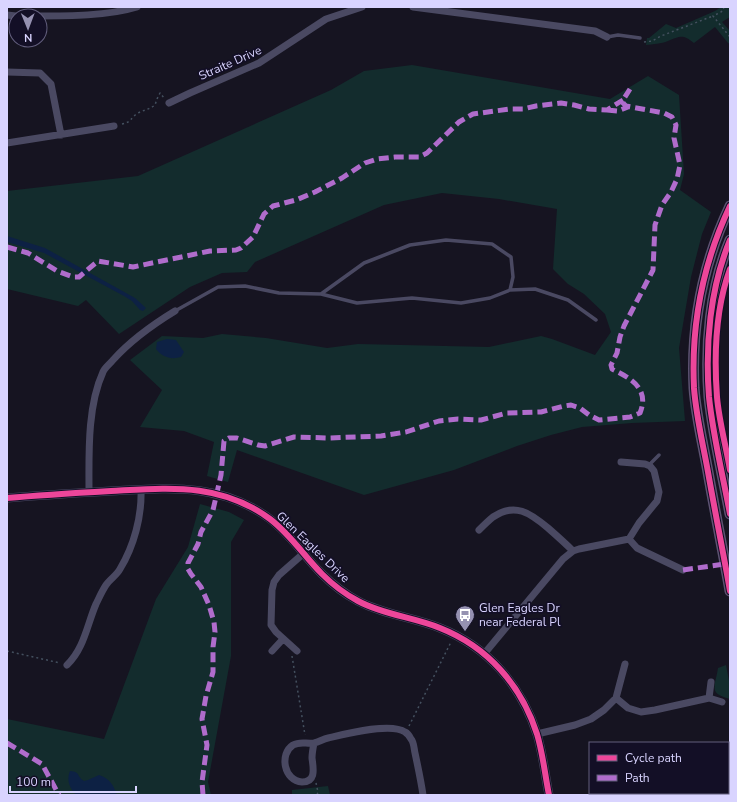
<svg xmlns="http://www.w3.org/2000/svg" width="737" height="802" viewBox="0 0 737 802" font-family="'Nunito Sans',sans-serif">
<rect width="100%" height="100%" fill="#161421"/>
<path fill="#132c2d" d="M721,7h9v10l-8,5 8,9v13l-2,-1 -13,-16 -21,16c-11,-9 -14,-7 -26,-2 -7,3 -15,3 -22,4l1,-7h2l17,-14 10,4 39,-17z
M412,65l198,34 38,-23 31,19 5,79 -4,16 31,22 -9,22 -11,43 -12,71 6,73 -53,2 -50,4 -31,8 -34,11 -63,24 -90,25 -127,-45 -9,32 -21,-6 7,-34 -30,-11 -44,-4 22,-37 -32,-30 32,-24 41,2 19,-4 44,4 61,10 31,-4 131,3 52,-11 11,3 43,16 16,-23 -6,-18 -21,-20 -16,-10 -15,-15 4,-60 -58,-10 -57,-6 -58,12 -129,57 -8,10 -25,1 -32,14 -71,47 -33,-34 -8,6 -71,-17v-98l131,-15 193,-86 33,-19z
M200,504l29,8 15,8 -13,22v114l-23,126 3,13h-204v-76l97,20 52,-140 32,-52z
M726,665l4,21v13c-22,-6 -15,-11 -12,-31z
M328,786l2,9h-38v-5z"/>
<path fill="#0d2144" d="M7,236l38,12 90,50 11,10 -3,3 -3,-1 -8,-9 -8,-5 -80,-43 -37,-11z
M167,339l9,1 8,12 -3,5c-10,3 -19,0 -25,-8l1,-7z
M70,771c11,1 6,5 14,10l4,-1 11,-5c11,4 14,9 18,20h-41c-6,-7 -10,-14 -6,-24z"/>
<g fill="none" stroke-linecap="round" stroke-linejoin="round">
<path stroke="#44505f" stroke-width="1.5" stroke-dasharray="2 3" stroke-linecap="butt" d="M723,7l1,2 -3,3 -8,4 17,21
M644,42l8,-1 9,-5 52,-20
M122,124c10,-2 8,-6 16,-11 6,-3 12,-4 17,-8l2,-6 3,-6 4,5
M7,651l53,12
M292,656l13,79
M409,726l42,-84
M316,783l2,9 -1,3"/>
<path stroke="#4a4962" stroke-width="3.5" d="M607,37l11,-2 22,3
M446,240l46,4 19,13 2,20 -3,13 -20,8 -29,5 -49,-5 -55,5 -36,-9 43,-31 46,-18z
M510,290l25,-1 33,11 28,20
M175,311l43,-24 27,-1 34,7 42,1
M649,465l10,-10"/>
<path stroke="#4a4962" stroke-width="7" d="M413,7l182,24 12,6
M7,15l9,1
M37,16c31,0 71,0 100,-9
M7,72l33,1 11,11 10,51
M169,103l21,-10 69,-30 67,-44 36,-12
M7,143l107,-17
M621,462l24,2 5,2 4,5 5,21 -2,9 -18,22 -10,16
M89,492c0,-37 -2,-85 14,-120 2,-5 7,-8 10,-12 18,-20 39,-35 62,-49
M479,530c4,-4 9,-9 14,-13 22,-15 37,-4 55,11 8,7 17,15 25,23
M272,651l11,-12
M297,651l-21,-19 -5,-7 1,-35 2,-8 5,-7 25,-22
M484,654l79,-95 10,-8 6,-2 50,-10 8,9 46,22
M67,665c17,-16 20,-40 29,-61 3,-6 6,-13 10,-19 4,-6 11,-10 14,-16 14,-23 22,-53 21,-80
M711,682l-2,16 13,4
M616,698l12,10 13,4 14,-2 54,-12
M537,734l38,-9 16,-6 13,-9 12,-12 9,-34
M314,743c-1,5 -2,10 -2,15 1,9 5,24 -10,24 -18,-1 -23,-28 -9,-37 7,-4 13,-1 21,-2 5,-1 9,-4 14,-5 17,-4 63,-16 77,-6 2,1 5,5 6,7 3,3 3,10 4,14 3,14 6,28 8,42"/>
<path stroke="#4a4962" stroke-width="9" d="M7,498c35,-3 69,-5 104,-7 58,-3 109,-9 159,28 21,16 34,37 52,55 11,11 23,20 36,27 26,14 55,16 82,27 48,19 81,57 97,106 6,20 8,41 12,61"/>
<path stroke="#5e5373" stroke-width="11" d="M730,206c-27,57 -39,120 -36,182 2,28 9,56 14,84 7,40 15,79 22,119
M730,240c-20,48 -25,105 -21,157 4,39 14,79 21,117"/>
<path stroke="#b06ccc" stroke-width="5" stroke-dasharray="10 5" stroke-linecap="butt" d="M607,110l11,1 10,-4
M7,247l21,6 29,18 16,6h6l19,-16 35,6 77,-16 26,-1 5,-2 12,-11 11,-23 9,-8 23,-6 19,-8 27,-14 23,-15 12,-4 18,-2h24l8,-4 32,-31 14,-8 37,-5h13l13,-3 25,-3 13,2 15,4 18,1 16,-10
M683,570l42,-6
M7,743l35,21 17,31
M203,795l-1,-13 5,-37 -5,-26 4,-23 7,-24v-25l2,-15 -1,-10 -5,-17 -8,-18 -10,-13 -3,-5v-6l10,-19 3,-12 12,-22 8,-35 3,-34 5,-3h8l21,7 7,1 29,-9 35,1 52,-2 25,-4 33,-11 19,-2 23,1 26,-7 34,-1 23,-6 7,-1 9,3 9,7 10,5 31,-3 10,-4c10,-25 -10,-35 -28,-44l-1,-4 6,-12 3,-16 4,-11 29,-56 2,-45 7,-20 9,-13 6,-13 3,-14 -6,-27 2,-13 -4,-8 -8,-4 -38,-7 -3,-3v-3l7,-11"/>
<defs>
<path id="cycleway" d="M730,206c-27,57 -39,120 -36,182 2,28 9,56 14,84 7,40 15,79 22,119
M730,240c-20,48 -25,105 -21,157 4,39 14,79 21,117
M730,269c-14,38 -16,87 -13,128 2,24 9,49 13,73
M7,498c35,-3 69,-5 104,-7 58,-3 109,-9 159,28 21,16 34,37 52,55 11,11 23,20 36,27 26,14 55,16 82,27 48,19 81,57 97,106 6,20 8,41 12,61"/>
</defs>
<use href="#cycleway" stroke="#130f26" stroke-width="8"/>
<use href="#cycleway" stroke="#ed469a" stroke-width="6"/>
</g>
<defs>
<symbol id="bus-pin" viewBox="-11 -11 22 30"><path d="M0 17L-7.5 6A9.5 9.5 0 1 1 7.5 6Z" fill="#9591b1" stroke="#130f26"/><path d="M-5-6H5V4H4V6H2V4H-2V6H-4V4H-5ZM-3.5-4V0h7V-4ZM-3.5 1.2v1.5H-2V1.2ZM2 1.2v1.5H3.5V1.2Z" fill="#fff"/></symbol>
</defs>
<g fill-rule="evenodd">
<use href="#bus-pin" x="454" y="604" width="22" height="30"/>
</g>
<g text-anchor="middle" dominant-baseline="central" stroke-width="3.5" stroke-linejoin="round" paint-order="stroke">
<g font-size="12" fill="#d9d4ff" stroke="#130f26">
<text transform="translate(230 63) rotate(-24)">Straite Drive</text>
<text transform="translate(313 547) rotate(44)">Glen Eagles Drive</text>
</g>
<g font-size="12" fill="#d9d4ff" stroke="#130f26" text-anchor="start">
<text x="479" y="608">Glen Eagles Dr<tspan x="479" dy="14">near Federal Pl</tspan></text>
</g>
</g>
<rect width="737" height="802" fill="none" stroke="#d9d4ff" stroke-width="16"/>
<rect x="589" y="742" width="140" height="52" fill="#130f26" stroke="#625e7d"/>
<rect x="597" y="755" width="20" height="6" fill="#ed469a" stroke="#625e7d"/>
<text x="625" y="762" font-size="12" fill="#d9d4ff">Cycle path</text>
<rect x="597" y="775" width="20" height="6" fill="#b06ccc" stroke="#625e7d"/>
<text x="625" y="782" font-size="12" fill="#d9d4ff">Path</text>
<g transform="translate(28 28) rotate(179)"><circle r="19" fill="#130f26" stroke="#625e7d"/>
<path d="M0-3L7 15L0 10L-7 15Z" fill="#9591b1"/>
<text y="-6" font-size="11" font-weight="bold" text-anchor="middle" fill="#d9d4ff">N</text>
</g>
<path d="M10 786v6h126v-6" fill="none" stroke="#d9d4ff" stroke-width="2"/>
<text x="16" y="786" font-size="12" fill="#d9d4ff" stroke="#130f26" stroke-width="3" paint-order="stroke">100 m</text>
</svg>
